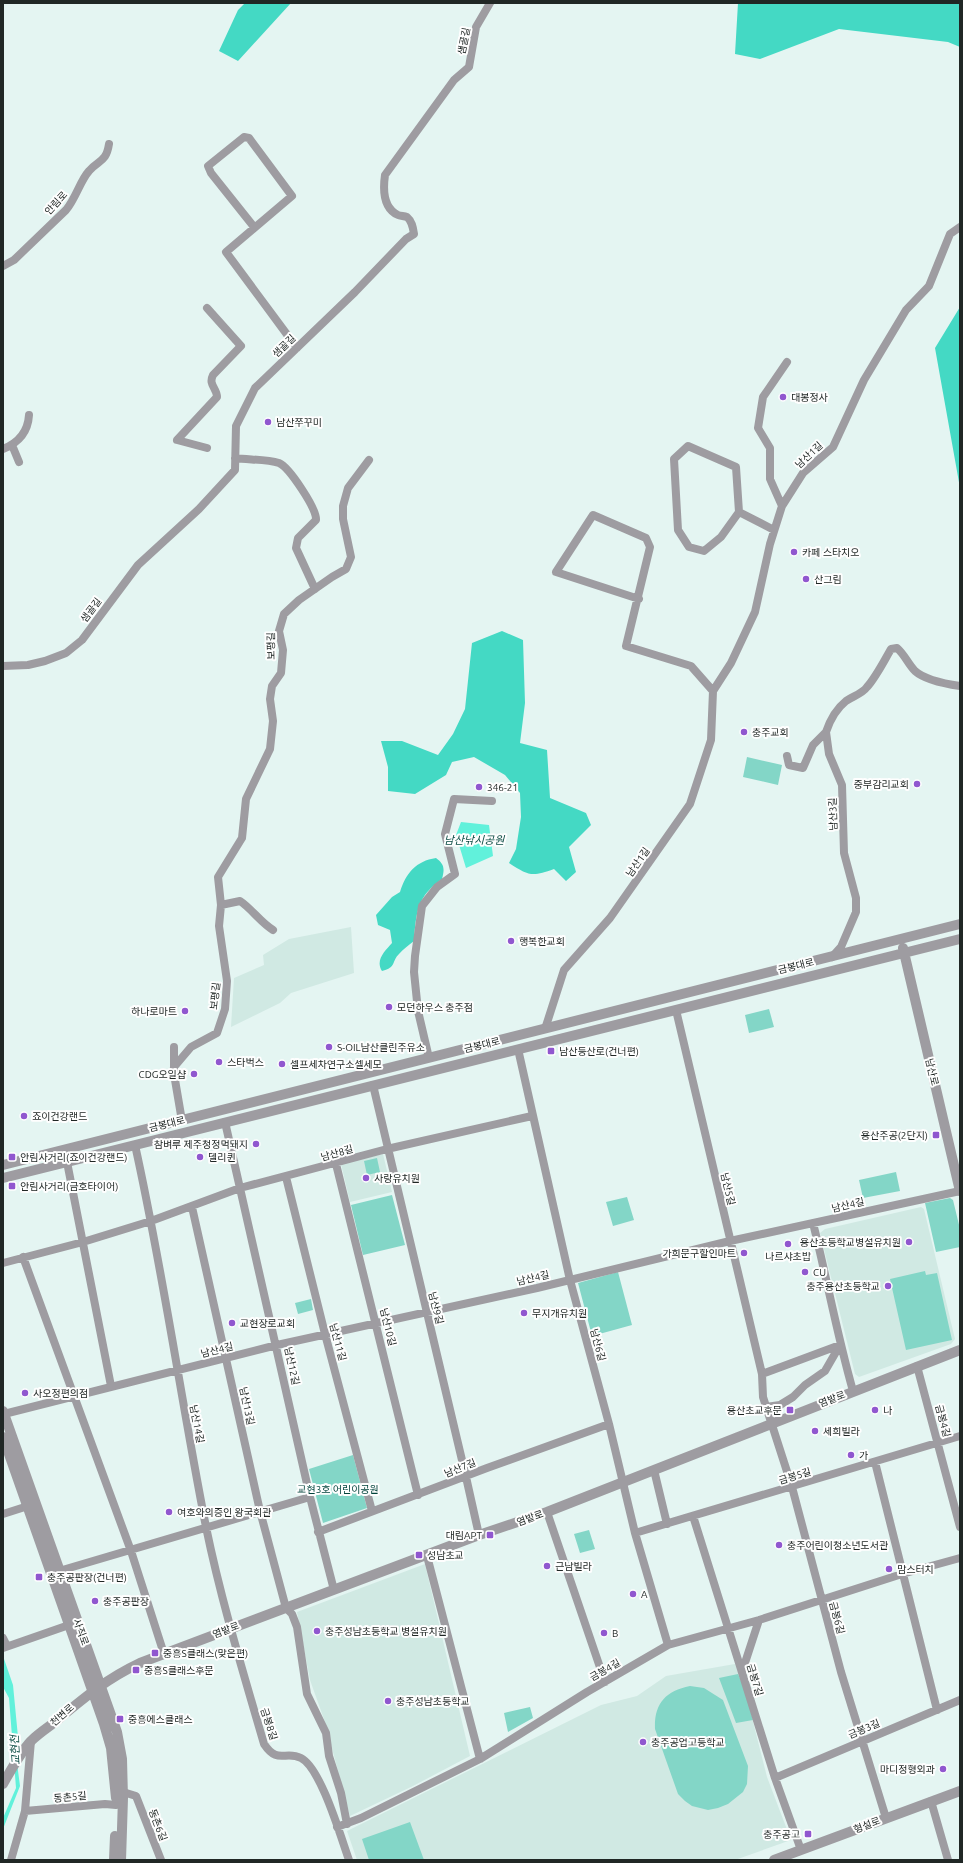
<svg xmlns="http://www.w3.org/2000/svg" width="963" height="1863" viewBox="0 0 963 1863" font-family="Ubuntu,'Noto Sans KR',sans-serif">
<rect width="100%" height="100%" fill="#e4f5f2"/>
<path fill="#d0e9e3" d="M351,927l3,46 -63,20 -11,10 -49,24 3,-49 30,-13 -1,-10 26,-16z
M383,1154l9,38 -42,10 -9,-38z
M921,1207l3,2 31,130 -4,5 -92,33 -4,-3 -35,-141 5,-4z
M425,1564l45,192 -57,30 -63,30 -25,-94 -15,-42 -13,-68z
M735,1664l10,26 22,87 24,63 -56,20h-378l-10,-29 254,-126 36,-9 29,-20z"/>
<path fill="#83d6c7" d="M747,757l35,8 -4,20 -35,-8z
M769,1009l5,18 -25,6 -4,-18z
M377,1158l3,14 -13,3 -3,-14z
M896,1172l4,19 -37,7 -4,-18z
M392,1195l13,50 -42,10 -12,-50z
M627,1197l7,23 -21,6 -7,-24z
M950,1198l3,2 7,29v18l-24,5 -11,-49z
M925,1271l1,4 11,-2 15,67 -46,10 -16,-71z
M618,1272l14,53 -40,11 -14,-53z
M311,1299l2,11 -15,4 -3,-11z
M353,1455l14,53 -44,15 -14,-54z
M589,1530l6,19 -15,4 -6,-19z
M738,1674l7,16 8,30 -17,3 -17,-45z
M690,1686l14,2 19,12 25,66 -1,18 -4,8 -15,12 -10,4 -10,2 -16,-4 -7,-5 -7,-7 -23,-65c-1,-25 10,-38 35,-43z
M530,1707l3,11 -25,14 -4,-19z
M410,1822l14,38h-55l-7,-21z"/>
<path fill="#44d9c4" d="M245,3h46l-53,58 -19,-10 19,-41z
M738,3h222v44l-12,-5 -109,-13 -79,30 -25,-5z
M960,307v181l-25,-140z
M502,631l21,9 2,63 -5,40 27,7 3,48 36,15 5,12 -22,22 7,25 -10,9 -12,-12c-22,8 -25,7 -45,-6l7,-14 5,-32 -1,-24 -15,-18 -31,-18 -22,5 -6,13 -31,19 -27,-3v-24l-7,-26h21l36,14 15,-21 12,-25 7,-66z
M436,858c8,6 9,10 6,21 -25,17 -26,34 -28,62 -5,4 -11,8 -15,13 -8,8 -2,13 -17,17 -7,-11 3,-20 10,-28l-2,-13 -12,-5 -2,-10 16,-18 8,-5c6,-19 16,-31 36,-34z"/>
<path fill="#61f1db" d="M461,822l28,3 4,31 -27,12 -10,-33z
M3,1656l10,29 5,52 -1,26 3,23 -17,43v-11l13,-30 -7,-90 -6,-11z"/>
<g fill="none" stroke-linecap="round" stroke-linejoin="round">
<path stroke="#9e9ca1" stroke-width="8" d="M254,227l-43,-54 -3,-7 36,-29 5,1 43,58 -66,56 71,96
M3,266l11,-6 52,-50c10,-12 14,-29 23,-39 10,-12 17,-8 20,-27
M12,445l7,17
M207,448l-30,-8 40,-43c0,-9 -9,-12 -4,-22l28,-29 -34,-38
M3,449c15,-6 25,-17 26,-34
M235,458c13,2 31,1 44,5 10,4 38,46 37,57l-18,18 -2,10 19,41
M782,506l-12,-27v-31l-12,-20 5,-31 24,-35
M739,512l-3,-45 -48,-21 -14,13 4,71 11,17 15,4 17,-14 18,-25 35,18
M639,599l-83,-27 37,-57 53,23 4,9 -24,99 65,20 22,25
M3,666l25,-1 17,-4 21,-8 16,-13 56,-75 61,-56 36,-39 1,-44 19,-38 100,-96 51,-53 8,-5c-1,-6 -2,-13 -7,-17 -3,-1 -7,-1 -9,-2 -15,-7 -15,-26 -13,-40l69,-95 15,-13 7,-40 14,-24
M826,732c4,-12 10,-23 20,-31 7,-5 16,-7 21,-14 9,-10 17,-26 24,-38l6,-1c8,7 11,16 18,23 10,9 31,13 45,15
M787,756l2,9 14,3 10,-23 13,-13 3,22 13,31 2,68 12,45v14l-15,35 -9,10
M221,905l19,-4c12,8 20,21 33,29
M676,1010l86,364 1,23 29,90 49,185 45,146
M545,1029l19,-59 46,-52 80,-114 21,-64 2,-49 18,-28 24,-51 15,-68 12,-38 21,-33 30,-26 31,-67 42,-70 23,-24 21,-52 10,-7
M174,1047v27l8,47
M518,1049l52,231 39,144 26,109 33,112
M429,1058l-11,-47 -4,-39 1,-16 7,-50 15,-19 18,-13 -10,-40 9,-35 38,2
M174,1067l17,-20 26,-14 8,-24 2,-28 -8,-55 2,-21 -3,-28 24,-39 4,-39 24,-50 3,-28 -3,-22 2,-13 9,-13 2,-23 -4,-19 5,-17 15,-14 33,-23 14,-8 5,-12 -8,-38v-13l5,-18 21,-28
M373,1085l93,392 13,58
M225,1122l85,375 24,93
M135,1145c28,126 46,255 71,382 15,73 37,145 58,217 14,21 21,6 37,14 20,10 40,80 48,102
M67,1162l44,224
M336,1164l82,331
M286,1177l39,157 47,177
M192,1207l68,304 26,97 6,6 5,13 10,67 19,39 3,23 12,37 6,31
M813,1223c14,56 24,112 40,168
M23,1257l108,294 33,103
M3,1263l80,-21 68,-21 89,-33 147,-39 145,-33
M917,1366l43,161
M762,1374l78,-29
M766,1407l14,-2 13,-8 12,-12 20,-14 15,-26
M4,1414l273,-69 260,-57 193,-47 230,-50
M875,1462l62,248
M654,1470l13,54
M547,1512l58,170
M3,1514l25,-8
M693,1516l82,262 26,72
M318,1532l169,-64 122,-44
M635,1533l325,-97
M427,1556l53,203
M59,1571l251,-74
M3,1638l4,8
M3,1648l66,-23
M742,1672l17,-52
M775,1778l185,-78
M123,1792l13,4 25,64
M931,1801l17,59
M25,1811l80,-7 11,1
M337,1827l24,-9 119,-59 107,-67 81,-47 91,-25 143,-46 58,-16
M11,1860l14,-49 6,-70"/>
<path stroke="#9e9ca1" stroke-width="10" d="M903,948l57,243
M3,1165l957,-241
M3,1178l957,-239
M3,1411l114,321 5,27 1,39 -2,62
M3,1437l101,287 7,24 5,50
M3,1784c8,-14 17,-31 28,-43 7,-7 16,-13 24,-19 29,-24 51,-43 85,-59l339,-128 68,-23 413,-162
M114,1860l1,-24
M774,1860l186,-69"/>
</g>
<g fill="#9057cf" stroke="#fefefe" stroke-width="1.5">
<circle cx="783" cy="397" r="4"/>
<circle cx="268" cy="422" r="4"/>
<circle cx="794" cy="552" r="4"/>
<circle cx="806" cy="579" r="4"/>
<circle cx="744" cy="732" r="4"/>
<circle cx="917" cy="784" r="4"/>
<circle cx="479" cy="787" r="4"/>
<circle cx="511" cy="941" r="4"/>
<circle cx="389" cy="1007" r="4"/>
<circle cx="185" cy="1011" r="4"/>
<circle cx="329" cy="1047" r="4"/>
<rect x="547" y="1047" width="8" height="8" rx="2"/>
<circle cx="219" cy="1062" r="4"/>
<circle cx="282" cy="1064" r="4"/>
<circle cx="194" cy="1074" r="4"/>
<circle cx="24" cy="1116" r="4"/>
<rect x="932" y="1131" width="8" height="8" rx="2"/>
<circle cx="256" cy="1144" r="4"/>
<rect x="8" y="1153" width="8" height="8" rx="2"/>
<circle cx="200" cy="1157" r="4"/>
<circle cx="366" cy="1178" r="4"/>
<rect x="8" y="1182" width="8" height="8" rx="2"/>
<circle cx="909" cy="1242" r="4"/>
<circle cx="788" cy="1244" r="4"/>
<circle cx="744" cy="1253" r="4"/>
<circle cx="805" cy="1272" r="4"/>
<circle cx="888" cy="1286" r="4"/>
<circle cx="524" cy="1313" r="4"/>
<circle cx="232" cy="1323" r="4"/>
<circle cx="25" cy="1393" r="4"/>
<rect x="786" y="1406" width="8" height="8" rx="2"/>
<circle cx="875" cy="1410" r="4"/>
<circle cx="815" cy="1431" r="4"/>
<circle cx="851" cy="1455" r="4"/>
<circle cx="169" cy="1512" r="4"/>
<rect x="486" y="1531" width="8" height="8" rx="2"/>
<circle cx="779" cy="1545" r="4"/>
<rect x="415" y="1551" width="8" height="8" rx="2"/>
<circle cx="547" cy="1566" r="4"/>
<circle cx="889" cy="1569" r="4"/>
<rect x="35" y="1573" width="8" height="8" rx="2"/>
<circle cx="633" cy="1594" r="4"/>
<circle cx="95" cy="1601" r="4"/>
<circle cx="317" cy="1631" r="4"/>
<circle cx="604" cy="1633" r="4"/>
<rect x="151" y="1649" width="8" height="8" rx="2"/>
<rect x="132" y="1666" width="8" height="8" rx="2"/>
<circle cx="388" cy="1701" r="4"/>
<rect x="116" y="1715" width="8" height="8" rx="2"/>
<circle cx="643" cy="1742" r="4"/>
<circle cx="943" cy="1769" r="4"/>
<rect x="804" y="1830" width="8" height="8" rx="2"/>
</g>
<g text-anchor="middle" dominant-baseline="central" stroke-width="4" stroke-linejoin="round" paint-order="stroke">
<g font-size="10" fill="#202725" stroke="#fefefe">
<text transform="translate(464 41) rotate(-79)">샘골길</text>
<text transform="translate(56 203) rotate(-48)">안림로</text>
<text transform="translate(284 346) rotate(-44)">샘골길</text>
<text transform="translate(809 455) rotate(-43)">남산1길</text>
<text transform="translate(91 610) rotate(-53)">샘골길</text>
<text transform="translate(271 646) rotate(-91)">보평길</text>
<text transform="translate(833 814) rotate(-92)">남산3길</text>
<text transform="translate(638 862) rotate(-55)">남산1길</text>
<text transform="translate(796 966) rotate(-14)">금봉대로</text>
<text transform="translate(215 996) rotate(-84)">보평길</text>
<text transform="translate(482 1045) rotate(-14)">금봉대로</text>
<text transform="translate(932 1072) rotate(77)">남산로</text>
<text transform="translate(167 1124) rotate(-14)">금봉대로</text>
<text transform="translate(337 1153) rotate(-16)">남산8길</text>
<text transform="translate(728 1189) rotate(77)">남산5길</text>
<text transform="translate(848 1205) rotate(-13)">남산4길</text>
<text transform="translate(533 1278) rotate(-13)">남산4길</text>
<text transform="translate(436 1308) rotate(76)">남산9길</text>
<text transform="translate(388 1327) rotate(76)">남산10길</text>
<text transform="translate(338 1342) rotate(75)">남산11길</text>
<text transform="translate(598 1345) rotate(75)">남산6길</text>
<text transform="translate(217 1350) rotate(-14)">남산4길</text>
<text transform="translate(292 1366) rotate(78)">남산12길</text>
<text transform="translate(832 1399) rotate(-21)">염밭로</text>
<text transform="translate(247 1406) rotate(78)">남산13길</text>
<text transform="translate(943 1421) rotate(75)">금봉4길</text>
<text transform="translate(197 1424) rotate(79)">남산14길</text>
<text transform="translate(460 1468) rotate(-22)">남산7길</text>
<text transform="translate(795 1476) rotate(-17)">금봉5길</text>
<text transform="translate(530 1518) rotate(-20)">염밭로</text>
<text transform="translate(837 1618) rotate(75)">금봉6길</text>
<text transform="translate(226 1630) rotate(-21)">염밭로</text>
<text transform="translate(81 1632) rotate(70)">사직로</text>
<text transform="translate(605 1670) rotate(-30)">금봉4길</text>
<text transform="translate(755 1680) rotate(73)">금봉7길</text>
<text transform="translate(62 1715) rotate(-41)">천변로</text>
<text transform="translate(269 1724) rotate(72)">금봉8길</text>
<text transform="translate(864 1729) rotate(-23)">금봉3길</text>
<text transform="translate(70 1797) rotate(-5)">동촌5길</text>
<text transform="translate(158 1825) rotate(69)">동촌6길</text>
<text transform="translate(867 1825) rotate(-21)">형설로</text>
</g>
<g font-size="10" fill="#202725" stroke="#fefefe" text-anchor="start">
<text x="791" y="397">대봉정사</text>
<text x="276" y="422">남산쭈꾸미</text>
<text x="802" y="552">카페 스타치오</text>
<text x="814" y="579">산그림</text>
<text x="752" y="732">충주교회</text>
<text x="909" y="784" text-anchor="end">중부감리교회</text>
<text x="487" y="787">346-21</text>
<text x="519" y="941">행복한교회</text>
<text x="397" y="1007">모던하우스 충주점</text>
<text x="177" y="1011" text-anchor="end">하나로마트</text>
<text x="337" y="1047">S-OIL남산클린주유소</text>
<text x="559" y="1051">남산등산로(건너편)</text>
<text x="227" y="1062">스타벅스</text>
<text x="290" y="1064">셀프세차연구소셀세모</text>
<text x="186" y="1074" text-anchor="end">CDG오일샵</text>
<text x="32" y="1116">죠이건강랜드</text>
<text x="928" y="1135" text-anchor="end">용산주공(2단지)</text>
<text x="248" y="1144" text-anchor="end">참벼루 제주청정먹돼지</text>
<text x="20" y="1157">안림사거리(죠이건강랜드)</text>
<text x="208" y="1157">델리퀸</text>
<text x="374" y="1178">사랑유치원</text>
<text x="20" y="1186">안림사거리(금호타이어)</text>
<text x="901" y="1242" text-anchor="end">용산초등학교병설유치원</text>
<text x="736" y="1253" text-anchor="end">가희문구할인마트</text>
<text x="788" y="1256" text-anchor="middle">나르샤초밥</text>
<text x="813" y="1272">CU</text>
<text x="880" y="1286" text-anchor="end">충주용산초등학교</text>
<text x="532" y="1313">무지개유치원</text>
<text x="240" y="1323">교현장로교회</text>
<text x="33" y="1393">사오정편의점</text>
<text x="782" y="1410" text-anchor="end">용산초교후문</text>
<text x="883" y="1410">나</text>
<text x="823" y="1431">세희빌라</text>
<text x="859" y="1455">가</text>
<text x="177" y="1512">여호와의증인 왕국회관</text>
<text x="482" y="1535" text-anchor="end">대림APT</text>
<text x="787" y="1545">충주어린이청소년도서관</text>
<text x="427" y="1555">성남초교</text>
<text x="555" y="1566">근남빌라</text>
<text x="897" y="1569">맘스터치</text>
<text x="47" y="1577">충주공판장(건너편)</text>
<text x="641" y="1594">A</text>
<text x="103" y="1601">충주공판장</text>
<text x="325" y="1631">충주성남초등학교 병설유치원</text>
<text x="612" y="1633">B</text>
<text x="163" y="1653">중흥S클래스(맞은편)</text>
<text x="144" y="1670">중흥S클래스후문</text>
<text x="396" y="1701">충주성남초등학교</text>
<text x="128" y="1719">중흥에스클래스</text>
<text x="651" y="1742">충주공업고등학교</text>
<text x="935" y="1769" text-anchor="end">마디정형외과</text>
<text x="800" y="1834" text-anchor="end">충주공고</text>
</g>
<g font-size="10" fill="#00433b" stroke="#fefefe">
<text x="338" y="1489">교현3호 어린이공원</text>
</g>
<g font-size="11" font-style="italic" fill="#0a4b43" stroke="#fefefe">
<text x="474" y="840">남산낚시공원</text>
<text transform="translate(15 1750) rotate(-94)">교현천</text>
</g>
</g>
<rect width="963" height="1863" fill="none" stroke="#202725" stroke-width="8"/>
</svg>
